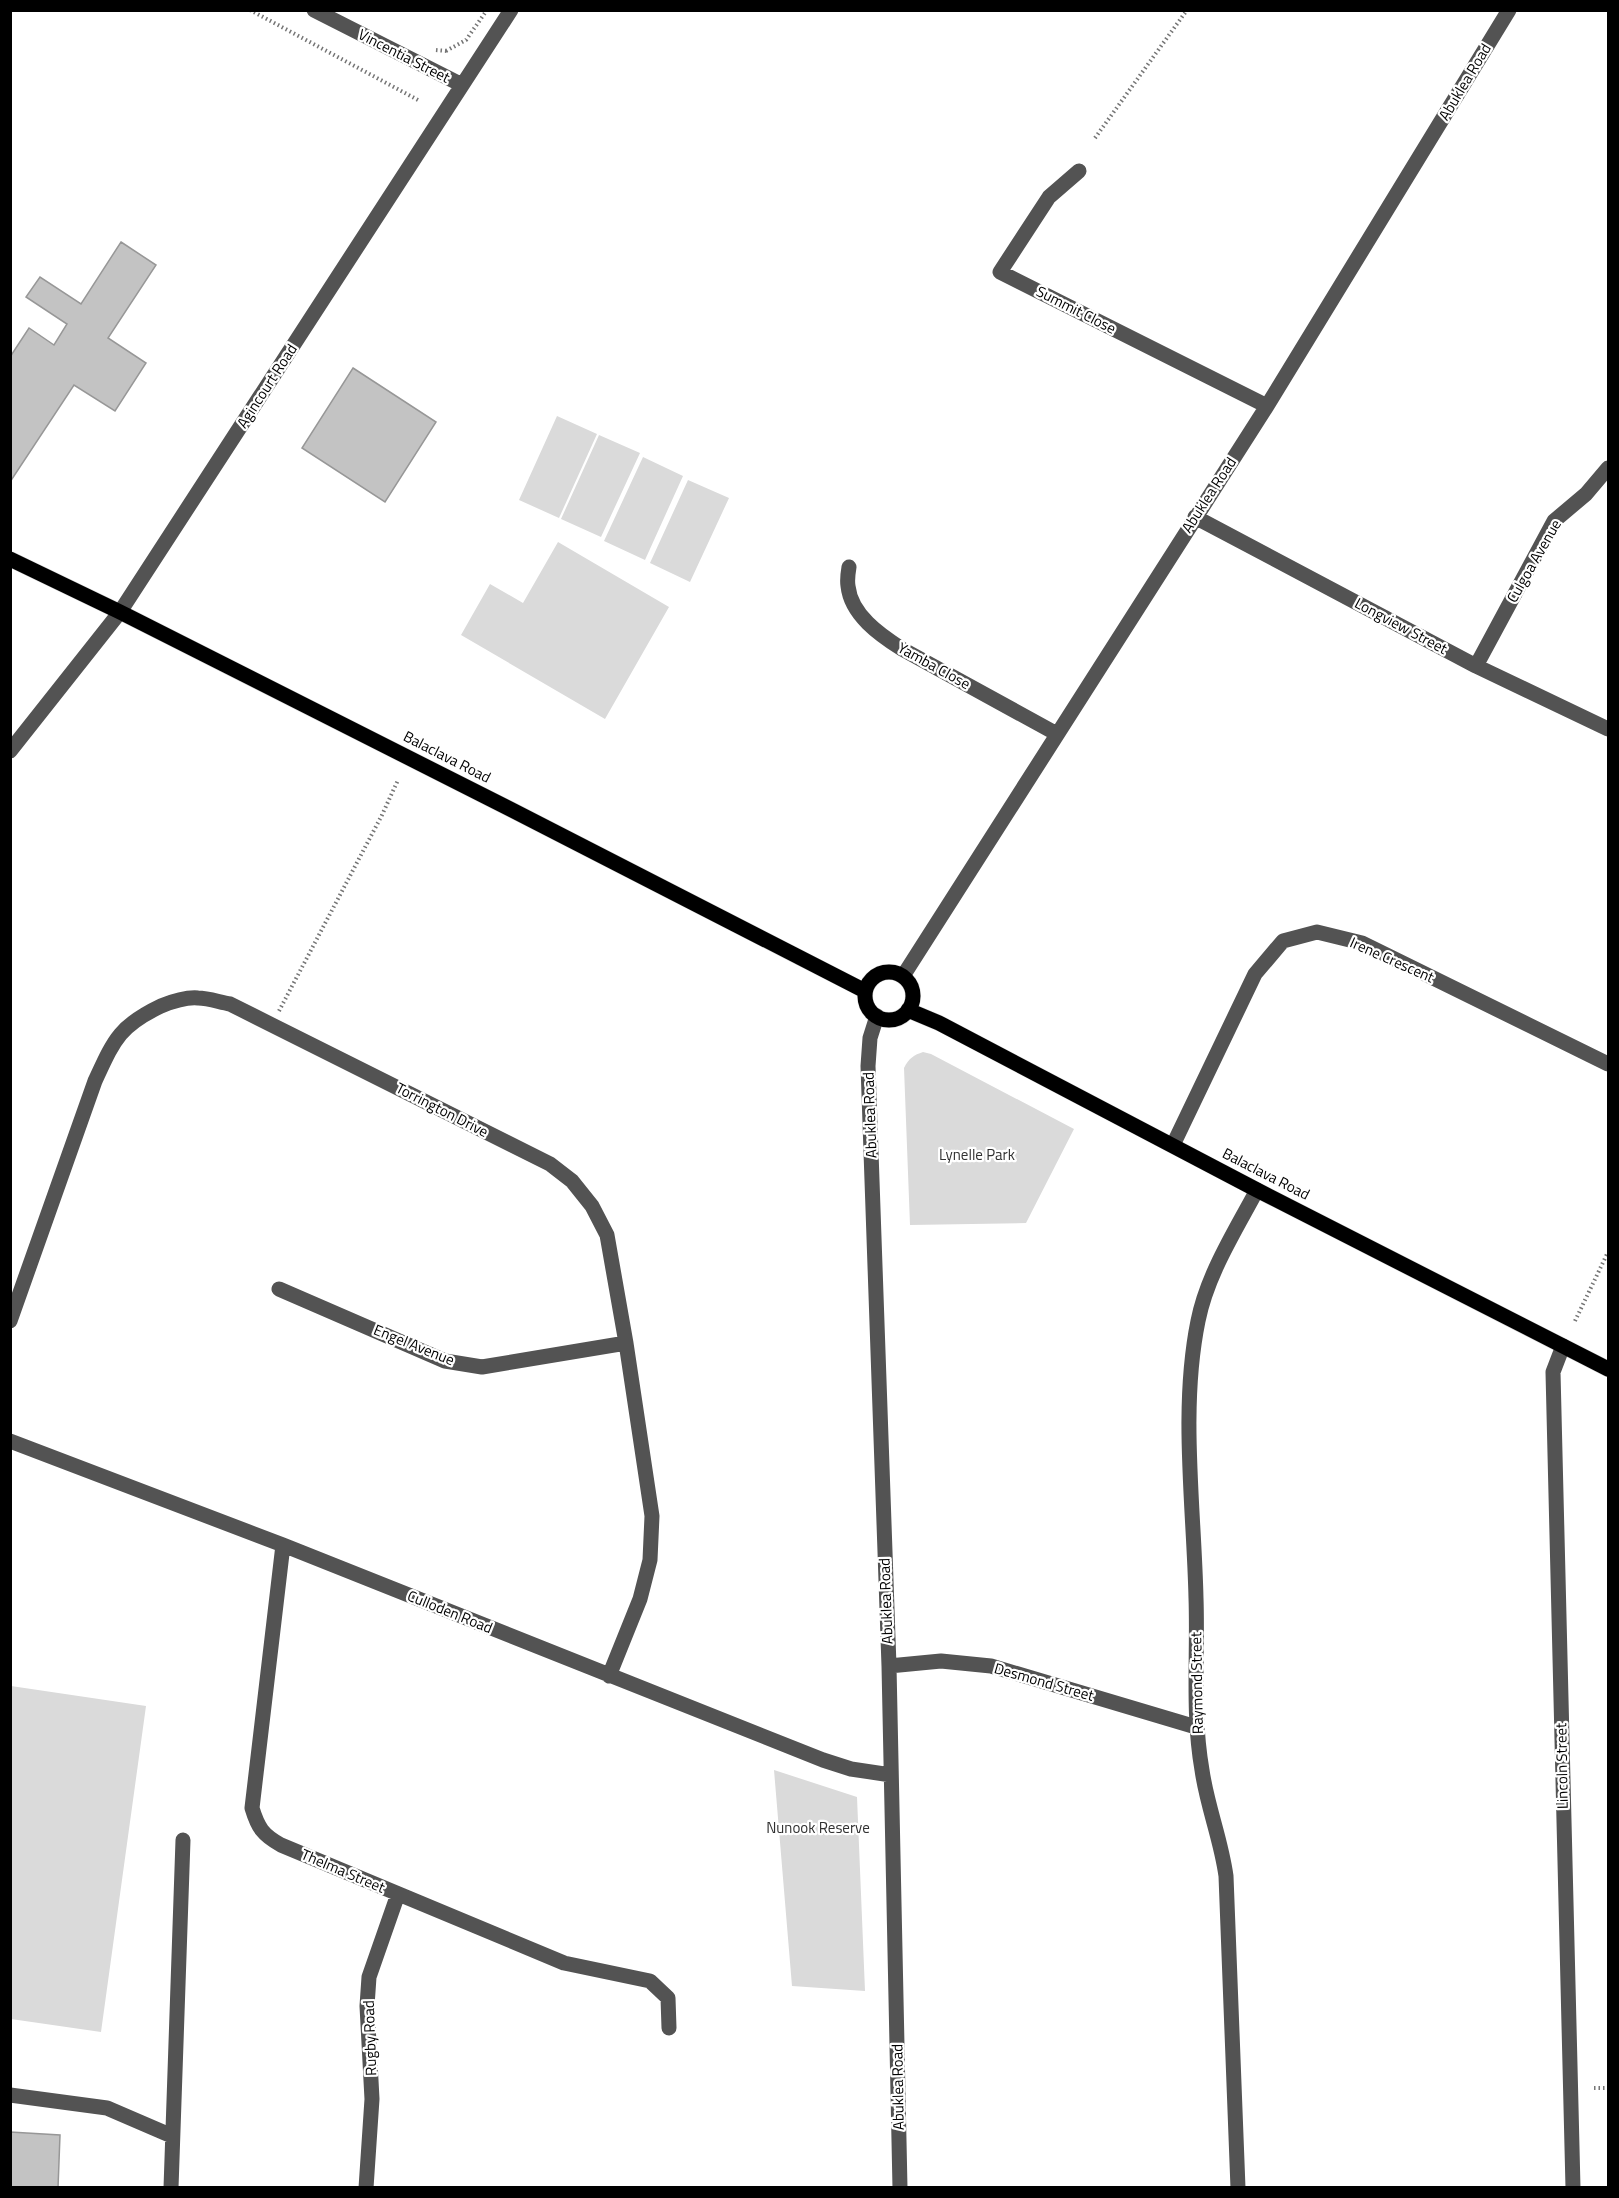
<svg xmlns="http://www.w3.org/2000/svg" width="1619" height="2198" font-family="'Titillium Web',sans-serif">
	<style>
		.green { fill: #dadada }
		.building { fill: #c3c3c3; stroke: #979797; stroke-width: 1.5 }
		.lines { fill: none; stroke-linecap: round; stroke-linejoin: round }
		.major-casing { stroke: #dbdbdb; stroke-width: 16 }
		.path { stroke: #757575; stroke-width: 4; stroke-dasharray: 1.5 3; stroke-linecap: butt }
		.minor { stroke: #535353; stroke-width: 15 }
		.major { stroke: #000; stroke-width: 15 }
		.labels { text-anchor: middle; stroke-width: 4.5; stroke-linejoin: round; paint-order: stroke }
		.street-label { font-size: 15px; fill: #000; stroke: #fff }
		.park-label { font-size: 15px; fill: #313131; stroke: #fff }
	</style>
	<rect width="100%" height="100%" fill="#fff"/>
	<path class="green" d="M557,416L597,434L559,518L519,500Z
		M599,435L640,453L601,537L561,519Z
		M643,457L683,476L645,560L604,541Z
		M688,480L729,498L690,582L650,563Z
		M558,542L669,607L605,719L461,635L490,584L523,603Z
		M923,1052L931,1054L1074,1129L1026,1223L910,1225L904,1068C909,1058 914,1055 923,1052Z
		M11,1686L146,1706L101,2032L11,2019Z
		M774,1770L857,1797L865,1991L792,1986Z"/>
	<path class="building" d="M121,242L156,265L108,338L146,363L115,411L74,385L10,482V357L29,328L54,345L67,324L26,297L40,277L81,304Z
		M353,368L436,422L385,502L302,448Z
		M10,2132L60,2135L58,2188H10Z"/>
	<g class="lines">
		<g class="major-casing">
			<path id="major" d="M10,559L120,612L512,810L865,991
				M865 996a24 24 0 1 1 48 0a24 24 0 1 1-48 0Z
				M908,1010L939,1023L1257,1190L1608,1369"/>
		</g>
		<path class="path" d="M250,10L418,100
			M436,50L447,51
			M446,51L466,40L487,10
			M1095,138L1187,10
			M279,1011L382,815L398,780
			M1575,1321L1608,1252
			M1594,2088H1608"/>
		<path class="minor" d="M314,10L462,85
			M1079,171L1049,197L1000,272L1267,406
			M1195,517L1476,666L1608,729
			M849,567C848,573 847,580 848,586C851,615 880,635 902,649L1057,734
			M1476,666L1554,521L1586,494L1608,468
			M10,751L120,612L511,10
			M903,976L1267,406L1509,10
			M877,1016L870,1038L868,1066L889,1666L900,2188
			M1173,1145L1255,974L1283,941L1317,932L1362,943L1608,1064
			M279,1289L445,1361L482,1367L626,1343
			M10,1321L95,1081C114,1040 119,1026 161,1006C171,1002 187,997 198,998C208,998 219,1002 230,1004L550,1164L572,1181L592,1206L607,1235L626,1343L652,1516L650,1560L640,1599L609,1676
			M1563,1346L1553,1372L1573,2188
			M10,1441L283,1545L823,1760L851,1769L891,1775
			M283,1545L252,1808C258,1828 263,1835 281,1845L564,1963L650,1981L668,1998L669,2028
			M889,1666L941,1661L991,1666L1196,1727
			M10,2095L107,2108L172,2136
			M171,2188L183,1840
			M366,2188L372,2099L367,2006L369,1977L398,1894
			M1238,2188L1226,1876C1221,1839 1207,1806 1202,1770C1192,1713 1198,1655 1196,1598C1194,1508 1180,1409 1198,1321C1207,1275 1235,1231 1257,1190"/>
		<use href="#major" class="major"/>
	</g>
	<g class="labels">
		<g class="street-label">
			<text transform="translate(404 56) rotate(27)" y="5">Vincentia Street</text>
			<text transform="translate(1465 82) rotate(-59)" y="5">Abuklea Road</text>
			<text transform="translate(1076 310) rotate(27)" y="5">Summit Close</text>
			<text transform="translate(267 386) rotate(-57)" y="5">Agincourt Road</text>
			<text transform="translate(1209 495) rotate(-57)" y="5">Abuklea Road</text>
			<text transform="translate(1534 561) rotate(-60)" y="5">Culgoa Avenue</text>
			<text transform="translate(1401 626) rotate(28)" y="5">Longview Street</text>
			<text transform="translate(934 666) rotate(29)" y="5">Yamba Close</text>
			<text transform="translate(447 757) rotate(27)" y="5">Balaclava Road</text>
			<text transform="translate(1392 960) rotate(24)" y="5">Irene Crescent</text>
			<text transform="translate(442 1110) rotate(27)" y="5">Torrington Drive</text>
			<text transform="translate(870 1115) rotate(-92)" y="5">Abuklea Road</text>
			<text transform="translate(1266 1174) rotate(27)" y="5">Balaclava Road</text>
			<text transform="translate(414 1345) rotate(22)" y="5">Engel Avenue</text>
			<text transform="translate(886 1601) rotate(-92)" y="5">Abuklea Road</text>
			<text transform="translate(450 1612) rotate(22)" y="5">Culloden Road</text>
			<text transform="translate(1044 1682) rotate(16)" y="5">Desmond Street</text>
			<text transform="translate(1197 1683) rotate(-91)" y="5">Raymond Street</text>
			<text transform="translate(1562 1766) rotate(-91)" y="5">Lincoln Street</text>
			<text transform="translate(343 1871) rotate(23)" y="5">Thelma Street</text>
			<text transform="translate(370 2038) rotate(-92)" y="5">Rugby Road</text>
			<text transform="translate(898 2087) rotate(-91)" y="5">Abuklea Road</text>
		</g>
		<g class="park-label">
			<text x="977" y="1160">Lynelle Park</text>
			<text x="818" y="1833">Nunook Reserve</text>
		</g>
	</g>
	<rect width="1619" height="2198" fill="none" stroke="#000000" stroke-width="24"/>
</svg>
